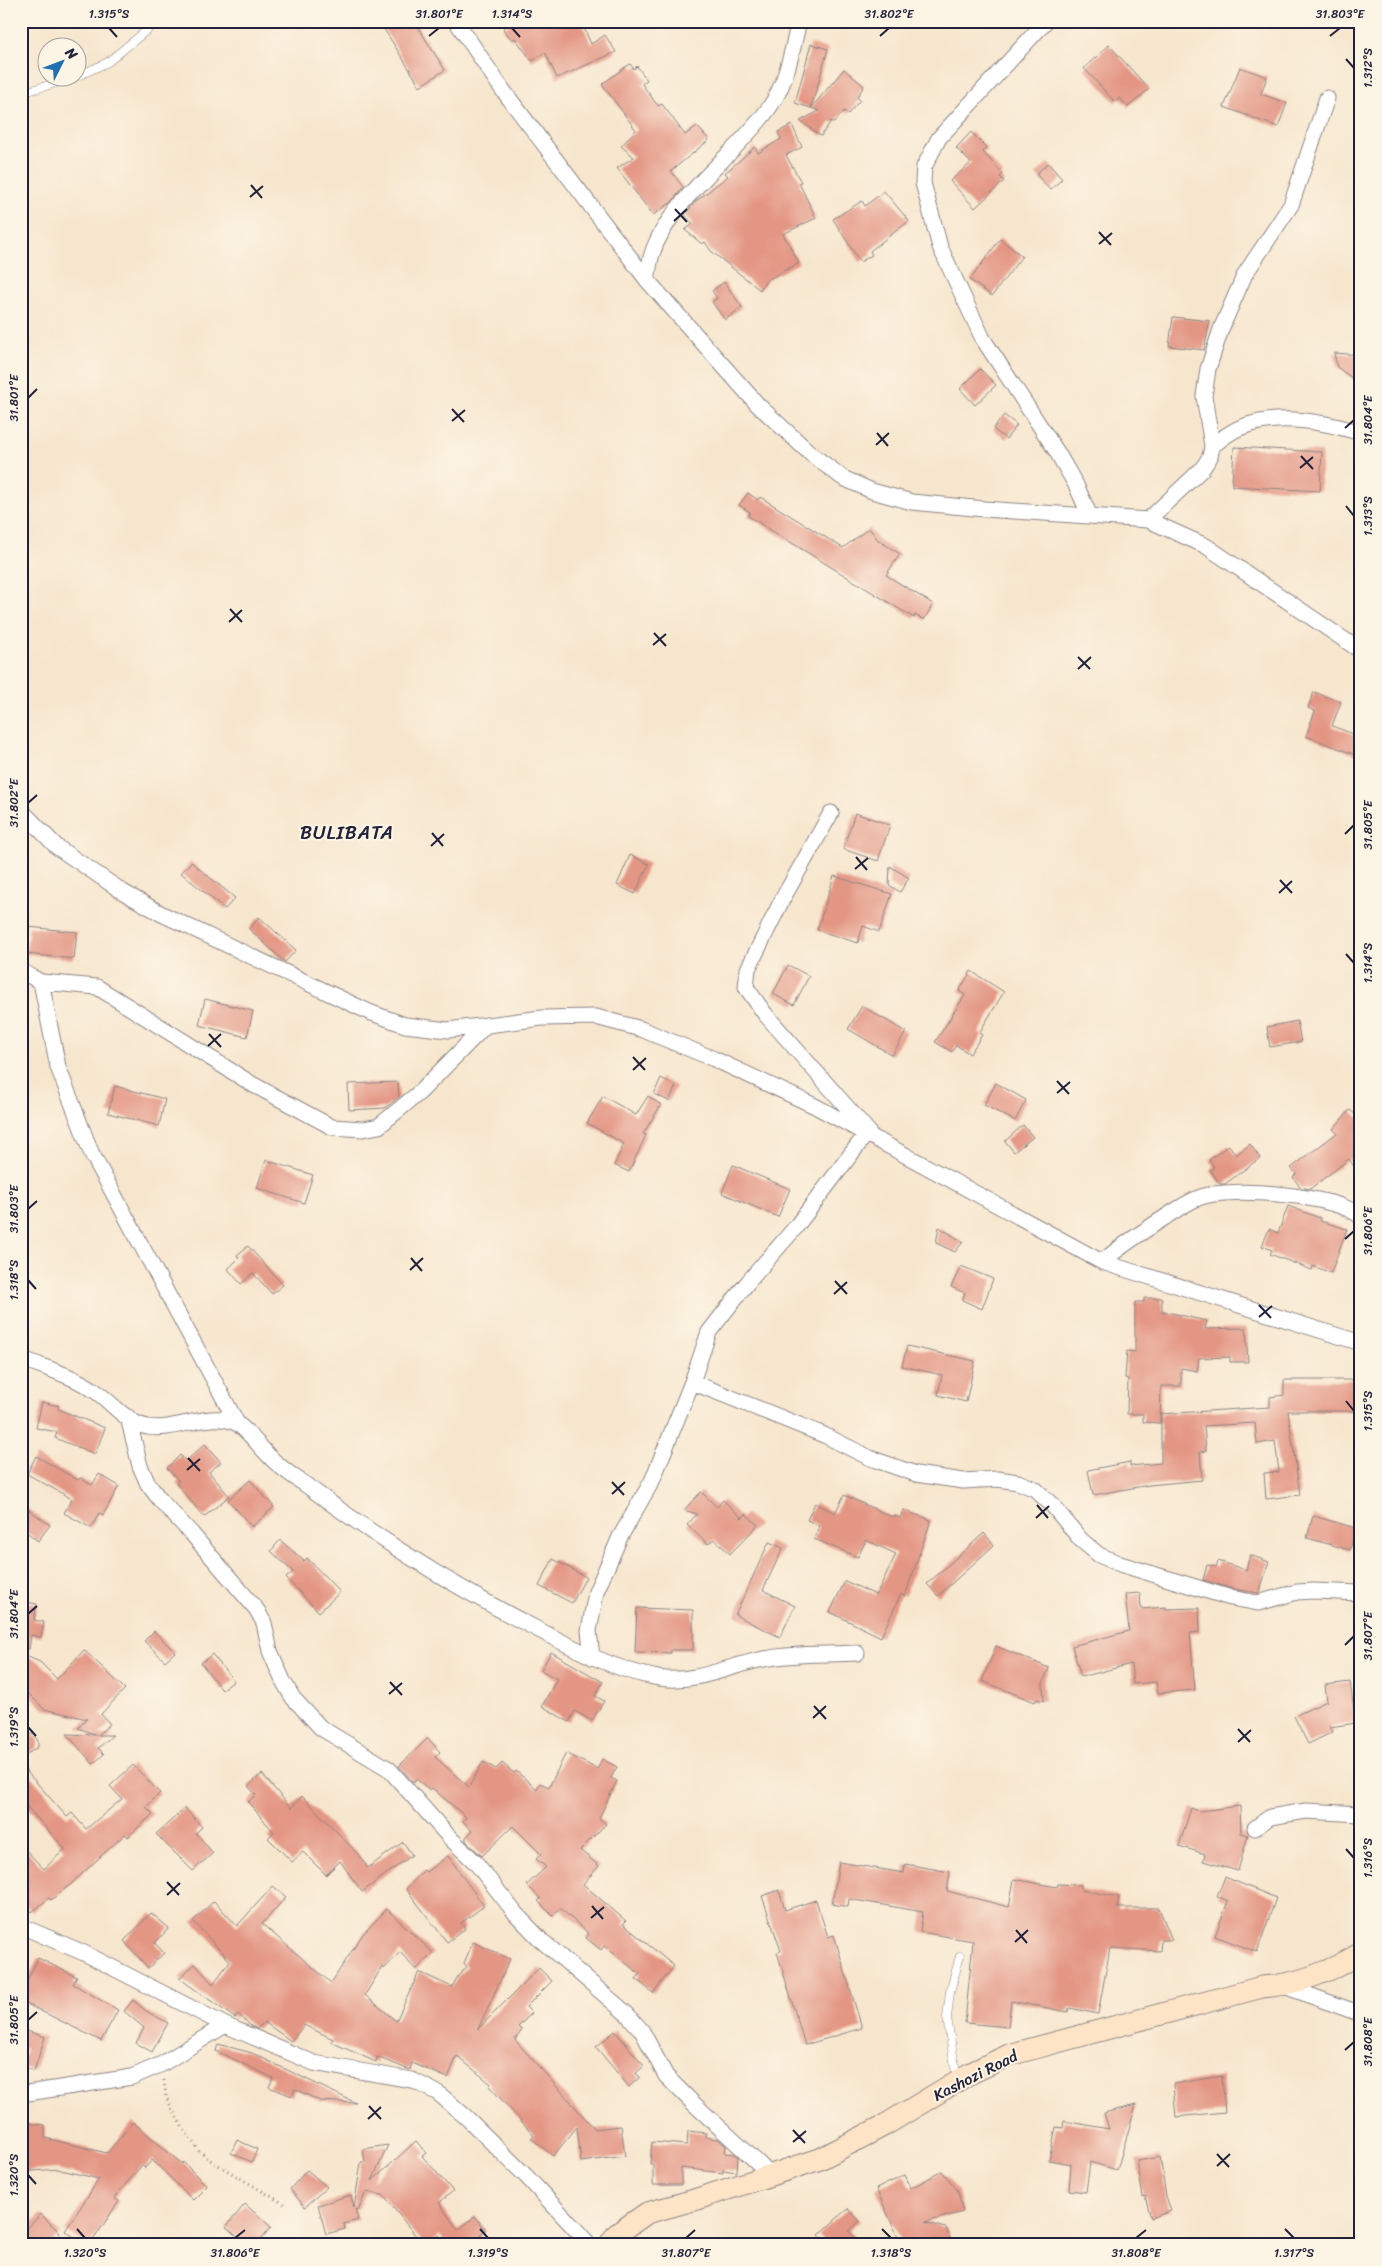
<svg xmlns="http://www.w3.org/2000/svg" width="1382" height="2266" font-family="Sriracha,sans-serif">
	<style>
		.building { fill: #e49684 }
		.lines { fill: none; stroke-linecap: round; stroke-linejoin: round }
		.lane-casing { stroke: #8c8484; stroke-width: 9 }
		.street-casing { stroke: #8c8484; stroke-width: 17 }
		.secondary-casing { stroke: #8c8484; stroke-width: 23 }
		.path { stroke: #8c8484; stroke-width: 3; stroke-dasharray: 1 4; stroke-linecap: butt }
		.lane { stroke: #fff; stroke-width: 8 }
		.street { stroke: #fff; stroke-width: 15 }
		.secondary { stroke: #fee4c6; stroke-width: 21 }
		.ticks { fill: none; stroke: #22223b; stroke-width: 2 }
		.labels { text-anchor: middle; stroke-width: 4; stroke-linejoin: round; paint-order: stroke }
		.street-label { font-size: 16px; fill: #22223b; stroke: #fcf5e5 }
		.quarter-label { font-size: 19px; letter-spacing: 1px; fill: #22223b; stroke: #fcf5e5 }
		.neatline { fill: none; stroke: #22223b; stroke-width: 2 }
		.ticks-label { font-size: 12px; text-anchor: middle; fill: #22223b }
	</style>
	<rect width="100%" height="100%" fill="#fcf5e5"/>
	<filter id="ink" filterUnits="userSpaceOnUse"><feTurbulence type="fractalNoise" baseFrequency=".02" numOctaves="2"/><feDisplacementMap in="SourceGraphic" scale="10" xChannelSelector="R" yChannelSelector="G"/><feConvolveMatrix kernelMatrix="1 2 1 2 8 2 1 2 1" color-interpolation-filters="sRGB"/></filter>
	<filter id="wash" filterUnits="userSpaceOnUse"><feTurbulence type="fractalNoise" baseFrequency=".0096" numOctaves="4" result="noise"/><feDisplacementMap in="SourceGraphic" scale="20" xChannelSelector="R" yChannelSelector="G"/><feGaussianBlur stdDeviation="1.12" result="paint"/><feColorMatrix in="noise" values="0 0 0 0 0 0 0 0 0 0 0 0 0 0 0 0 0 1.4 0 .05"/><feComposite in="paint" operator="in"/></filter>
	<g filter="url(#wash)">
		<rect width="100%" height="100%" fill="#f7e6ce"/>
		<g id="blocks">
			<path class="building" d="M379,21H414L445,70L420,86Z
				M513,21H581L591,44L605,35L616,52L557,78L545,52L532,61L515,38L512,40L503,29Z
				M811,44L828,49L811,108L795,103Z
				M1109,45L1149,89L1128,107L1120,98L1115,102L1084,68Z
				M630,64L634,69L637,66L647,80L642,84L658,106L662,104L685,135L697,126L709,140L671,171L683,187L672,202L653,215L617,168L634,157L621,146L636,130L602,84Z
				M1240,67L1267,77L1261,94L1287,103L1278,127L1224,107Z
				M844,69L864,86L857,97L860,100L848,114L844,111L834,123L831,121L821,136L800,121L819,111L811,108Z
				M792,125L802,147L786,155L801,182L799,183L816,218L783,234L799,263L767,280L760,290L711,251L705,242L702,244L685,230L693,224L685,215L695,202L728,176L725,173L755,147L758,153L781,139L778,132Z
				M971,132L987,148L983,152L1003,174L1000,177L1004,181L975,208L950,181L971,163L956,148Z
				M1048,163L1062,179L1050,190L1036,174Z
				M884,191L909,221L870,251L872,255L860,262L833,219L862,201L865,206Z
				M1000,239L1022,256L992,296L970,280Z
				M724,282L742,307L725,320L712,302L717,298L712,291Z
				M1173,317L1210,321L1204,350L1169,346Z
				M1334,353L1361,355V385L1337,367Z
				M980,369L996,385L975,405L960,389Z
				M1004,415L1017,425L1006,439L993,429Z
				M1234,447L1322,452L1320,491L1232,486Z
				M748,493L758,500L760,497L843,548L869,528L878,540L900,554L886,575L933,604L924,620L915,615L914,618L748,516L750,512L739,505Z
				M1314,692L1341,702L1332,726L1361,737V757L1306,736L1315,711L1308,708Z
				M855,813L890,825L878,861L843,849Z
				M630,855L649,864L635,894L617,885Z
				M191,862L235,898L225,909L181,873Z
				M890,866L909,878L900,892L889,885Z
				M834,876L892,894L879,932L863,926L858,943L817,930Z
				M259,917L296,950L285,962L249,929Z
				M29,927L77,932L74,959L26,954Z
				M788,965L809,976L794,1005L773,994Z
				M971,971L1004,992L979,1033L982,1035L970,1054L956,1045L952,1052L935,1042L965,995L959,991Z
				M205,999L253,1011L247,1037L199,1025Z
				M862,1006L906,1032L892,1055L848,1029Z
				M1297,1021L1301,1042L1270,1047L1267,1027Z
				M661,1078L676,1086L669,1101L654,1094Z
				M398,1082L399,1097L385,1108L349,1110L348,1084Z
				M996,1083L1026,1100L1015,1121L984,1105Z
				M115,1086L165,1099L159,1126L108,1113Z
				M603,1096L636,1115L648,1096L661,1105L643,1134L646,1135L629,1172L614,1165L624,1144L587,1123Z
				M1350,1110L1361,1119V1177L1349,1159L1310,1189L1300,1187L1293,1177L1296,1174L1291,1168L1337,1133L1333,1129Z
				M1023,1125L1033,1137L1014,1152L1005,1141Z
				M1250,1144L1260,1158L1225,1184H1220L1210,1170L1214,1167L1209,1160L1229,1145L1236,1155Z
				M266,1160L313,1175L304,1203L257,1188Z
				M733,1165L790,1189L778,1217L722,1193Z
				M1288,1206L1320,1218V1221L1347,1229L1331,1273L1313,1266L1312,1270L1270,1254L1272,1250L1262,1246L1269,1229L1278,1233Z
				M939,1227L963,1242L955,1252L936,1243Z
				M248,1246L283,1285L272,1294L253,1273L241,1284L228,1269L239,1258L237,1255Z
				M961,1266L993,1279L982,1309L962,1300L965,1293L951,1287Z
				M1144,1298H1162V1311L1207,1321L1205,1329L1246,1328L1248,1362H1230V1357L1199,1358L1197,1371L1181,1368V1386H1161L1160,1423L1143,1422V1414H1127L1128,1379L1125,1378L1127,1351L1135,1352V1302H1144Z
				M907,1346L975,1361L966,1402L938,1395L942,1375L902,1366Z
				M1284,1380H1358L1359,1411H1288L1300,1495L1266,1499L1264,1473L1279,1472L1275,1441L1257,1444L1255,1423L1204,1426L1206,1451L1200,1452L1202,1480L1149,1485L1093,1495L1088,1470L1130,1462V1466L1161,1463V1414L1270,1407V1397L1284,1395Z
				M42,1402L59,1406L58,1409L105,1428L95,1454L55,1438L57,1432L36,1428Z
				M205,1444L221,1462L209,1472L229,1496L204,1517L176,1483L179,1481L167,1468L180,1455L186,1461Z
				M36,1456L78,1480L80,1478L92,1485L99,1474L119,1486L103,1515L99,1513L91,1528L64,1513L72,1499L27,1474Z
				M250,1480L274,1507L252,1527L228,1500Z
				M701,1492L717,1507L723,1500L742,1518L746,1514L758,1525L730,1554L714,1539L708,1544L687,1525L697,1514L684,1510Z
				M844,1495L892,1517L893,1515L900,1518L903,1510L931,1520L905,1596L901,1594L881,1637L830,1612L845,1581L876,1595L896,1554L866,1540L858,1557L814,1539L819,1526L807,1520L815,1503L835,1513Z
				M21,1504L50,1525L38,1541L21,1528Z
				M1313,1516L1356,1528L1350,1550L1307,1538Z
				M984,1533L994,1545L938,1596L927,1584Z
				M280,1540L304,1561L307,1558L340,1592L319,1612L286,1578L293,1572L271,1551Z
				M769,1542L783,1548L763,1590L795,1606L780,1637L735,1615Z
				M1250,1555L1269,1562L1259,1593L1233,1589L1203,1580L1207,1565L1216,1567L1218,1561L1246,1570Z
				M553,1559L586,1577L572,1603L539,1586Z
				M1140,1593L1141,1609L1166,1607V1609L1199,1608L1200,1632L1190,1633L1195,1690L1158,1693L1156,1682L1133,1684L1131,1664L1081,1677L1072,1646L1129,1631L1125,1594Z
				M21,1601L37,1604L34,1620L44,1622L41,1637L31,1635L29,1649L21,1648Z
				M637,1608L693,1610V1650H671V1653L635,1652Z
				M154,1631L175,1652L165,1661L144,1641Z
				M996,1646L1049,1668L1043,1683L1044,1701L1037,1699L1035,1702L982,1681Z
				M84,1650L125,1689L101,1714L110,1724L98,1735H113L98,1748L104,1754L93,1764L67,1734L97,1735L78,1728L87,1719L44,1709L21,1686V1654L40,1662L57,1679Z
				M551,1652L603,1682L595,1696L604,1701L592,1721L575,1711L569,1722L542,1706L557,1679L541,1670Z
				M212,1654L234,1681L222,1690L201,1663Z
				M1350,1682L1356,1723L1330,1727L1333,1732L1308,1744L1294,1716L1327,1701L1325,1685Z
				M21,1734H33L38,1741V1747L21,1758Z
				M428,1738L440,1752L435,1757L469,1787L483,1762L496,1769L502,1763L514,1773L516,1771L537,1789L540,1783L549,1787L566,1753L597,1769L602,1759L617,1767L611,1778L617,1781L599,1818L606,1824L580,1850L599,1866L583,1884L626,1921L623,1924L674,1966L653,1993L636,1979L640,1974L604,1946L601,1950L586,1938L589,1934L560,1908L553,1916L538,1901L541,1899L527,1885L546,1867L536,1859L541,1854L513,1826L482,1856L466,1841V1837L472,1831L463,1821L466,1817L432,1788L430,1790L416,1779L413,1782L399,1766Z
				M21,1765L67,1817L72,1813L86,1829L122,1799L110,1786L133,1765L160,1793L146,1807L153,1814L128,1837L125,1834L71,1884L51,1900L49,1898L32,1912L21,1900V1889L28,1883L21,1875V1845L44,1869L65,1849L21,1800Z
				M262,1774L291,1808L302,1796L358,1854L368,1868L403,1842L412,1855L362,1892L340,1861L326,1875L303,1852L292,1862L268,1838L274,1832L248,1802L256,1795L248,1786Z
				M1240,1806L1241,1833L1248,1835L1238,1871L1203,1861L1205,1854L1179,1846L1191,1808L1199,1811Z
				M185,1808L202,1827L196,1833L213,1853L193,1871L156,1834Z
				M448,1856L484,1906L461,1923L465,1929L447,1942L406,1889L424,1870L426,1872Z
				M839,1862L904,1873L905,1864L950,1872L947,1891L1009,1907L1014,1879L1057,1887L1058,1884L1081,1885V1890L1119,1897L1117,1908H1159L1172,1940H1161L1160,1951L1110,1948L1098,2014L1069,2008L1068,2012L1011,2001L1008,2027L965,2023L973,1941L920,1932L923,1912L849,1899L848,1907L832,1904Z
				M1225,1877L1276,1898L1257,1952L1215,1936L1228,1901L1217,1896Z
				M273,1886L286,1897L262,1924L331,1983L363,1934L387,1909L433,1953L416,1970L400,1952L384,1969L382,1967L365,1995L396,2021L419,1972L452,1987L458,1976L467,1967L464,1963L473,1942L510,1959L478,2029L539,1968L552,1981L526,2007L532,2013L518,2027L522,2030L515,2040L595,2129L621,2126L625,2156L581,2162L577,2127L553,2156L531,2138L534,2135L489,2086L491,2084L457,2056L448,2078L412,2063L410,2070L377,2057L376,2062L331,2042L333,2039L304,2025L291,2041L264,2022L257,2029L251,2026L238,2014L235,2018L179,1978L195,1964L213,1984L230,1961L193,1921L214,1901L237,1926Z
				M779,1890L785,1910L816,1900L828,1937L834,1935L862,2028L805,2045L777,1952L781,1951L762,1896Z
				M151,1913L169,1928L155,1943L164,1953L148,1968L124,1941Z
				M38,1958L77,1977L73,1984L118,2010L101,2041L21,2001V1993Z
				M133,2000L146,2011L168,2023L152,2052L136,2043L144,2028L124,2011Z
				M21,2029L45,2037L34,2071L21,2066L26,2049L21,2047Z
				M615,2031L644,2066L636,2073L640,2077L629,2087L596,2047Z
				M218,2044L252,2053L356,2103L320,2101L295,2089L292,2096L269,2087L273,2078L216,2051Z
				M1222,2076L1225,2112L1176,2117L1173,2084Z
				M1136,2105L1117,2170L1090,2162L1086,2192L1069,2190L1071,2164L1049,2160L1056,2127L1063,2128L1064,2121L1109,2129L1104,2113Z
				M133,2122L182,2164L183,2162L207,2186L193,2200L152,2160L145,2168L142,2165L114,2198L119,2201L90,2245H87L65,2231L99,2179L57,2169L21,2172V2123L45,2125V2138L107,2153Z
				M688,2131L706,2133L705,2137L718,2139L726,2146L725,2153L734,2154L738,2157L737,2172L723,2170V2173L681,2168V2185H653V2164H650L652,2142L687,2145Z
				M237,2140L257,2149L252,2162L231,2153Z
				M416,2141L426,2153L422,2156L453,2191L439,2203L458,2230L475,2216L486,2230L480,2235L484,2238L476,2245H440L444,2241L439,2235L430,2245H426L416,2236L383,2195L366,2192L358,2210L355,2209L358,2220L344,2224L345,2229L326,2234L318,2205L351,2195L354,2208L361,2162H365L363,2149L388,2145L372,2181Z
				M1160,2157L1166,2196L1171,2211L1151,2218L1145,2196L1143,2197L1137,2161Z
				M307,2170L327,2187L305,2207L290,2189Z
				M942,2171L958,2191L963,2212L925,2222L946,2228L953,2245H902L876,2189L905,2175L911,2188Z
				M245,2204L271,2227L256,2245H247L226,2227Z
				M848,2208L860,2221L849,2231L862,2245H827L819,2235Z
				M41,2214L60,2233L49,2245H28L21,2238V2235Z"/>
		</g>
	</g>
	<g filter="url(#ink)">
		<use href="#blocks" fill-opacity="0" stroke="#8c8484" stroke-width="1"/>
		<g class="lines">
			<g class="lane-casing">
				<path id="lane" d="M78,76L108,62L158,21
					M21,93L74,78
					M957,2079L947,2018L950,1992L960,1956"/>
			</g>
			<g class="street-casing">
				<path id="street" d="M456,21L502,89L647,280L758,405L811,454L843,478L872,491L912,502L984,509L1148,520L1206,546L1361,651
					M1046,21L939,138L924,167L923,183L940,247L983,339L1057,452L1076,485L1090,516
					M647,280C649,272 649,262 652,254C669,200 737,154 769,108C787,83 792,50 799,21
					M1212,446C1222,439 1230,431 1242,427C1278,413 1325,422 1361,433
					M1148,520L1202,469L1210,457L1212,446L1204,396L1208,369L1221,329L1245,274L1291,205L1327,98
					M21,810L57,847L123,892L162,914L369,1012L405,1025L448,1030L542,1018L596,1017L641,1029L714,1059L815,1106L1102,1262L1361,1343
					M831,813L783,898L748,969L746,987L765,1014L868,1131
					M21,971L41,982L97,987L252,1084L332,1127L363,1129L379,1126L420,1092L486,1025
					M41,982L58,1067L91,1152L237,1423
					M1102,1262C1122,1245 1142,1232 1164,1218C1176,1210 1187,1202 1201,1197C1230,1186 1339,1195 1361,1217
					M21,1358C47,1369 75,1376 98,1393C113,1404 128,1424 148,1427C176,1432 208,1410 236,1423C247,1429 262,1450 272,1459C282,1469 294,1477 306,1485C378,1539 456,1588 537,1629C575,1649 615,1670 658,1678C693,1684 726,1667 759,1660C791,1653 825,1655 857,1653
					M692,1382L824,1435L870,1458L916,1474L963,1481L998,1479L1018,1482L1035,1489L1053,1506L1081,1540L1099,1555L1120,1564L1231,1598L1258,1603L1297,1592L1314,1591L1361,1593
					M128,1417L140,1466L148,1484L161,1501L192,1534L257,1610L264,1623L270,1651L283,1681L293,1698L321,1728L389,1769L450,1838L476,1863L516,1914L541,1940L627,2014L642,2031L666,2076L693,2103L771,2175
					M592,1657L589,1631L596,1592L620,1537L652,1481L692,1382L709,1332L748,1282L795,1228L867,1133
					M1255,1828L1270,1817L1306,1811L1361,1814
					M21,1926L84,1953L225,2025L314,2063L412,2080L438,2093L467,2118L527,2177L590,2245
					M1284,1986L1361,2014
					M21,2094L132,2077L162,2064L225,2025"/>
			</g>
			<g class="secondary-casing">
				<path id="secondary" d="M609,2245L617,2234L647,2213L694,2200L820,2159L885,2125L969,2074L1009,2055L1262,1987C1296,1985 1332,1971 1361,1953"/>
			</g>
			<path class="path" d="M164,2080L166,2097L181,2125L199,2151L213,2162L284,2204"/>
			<use href="#lane" class="lane"/>
			<use href="#street" class="street"/>
			<use href="#secondary" class="secondary"/>
		</g>
	</g>
	<path class="ticks" d="M109,28L117,37M512,28L520,37M429,36L439,28M880,36L889,28M1330,36L1340,28M1346,59L1354,68M251,185L262,198M250,197L263,186M675,209L687,222M674,221L687,209M1099,232L1111,245M1099,244L1112,233M28,398L37,389M452,409L464,422M452,421L465,410M1345,428L1354,420M877,433L888,446M876,445L889,433M1301,456L1313,469M1300,468L1313,457M1346,506L1354,516M230,609L242,622M229,622L242,610M654,633L666,646M653,645L666,634M1078,657L1090,669M1078,669L1091,657M28,803L37,795M432,833L443,846M1345,834L1354,825M431,846L444,834M856,857L867,870M855,869L868,858M1280,880L1292,893M1279,893L1292,881M1346,954L1354,963M209,1034L221,1047M208,1046L221,1034M633,1057L645,1070M633,1070L646,1058M1057,1081L1069,1094M1057,1093L1070,1082M28,1209L37,1201M1345,1239L1354,1231M411,1258L422,1271M410,1270L423,1258M28,1280L36,1289M835,1281L847,1294M834,1294L847,1282M1259,1305L1271,1318M1259,1317L1272,1306M1346,1401L1354,1411M188,1458L200,1471M187,1470L200,1459M612,1482L624,1495M612,1494L625,1482M1037,1505L1048,1518M1036,1518L1049,1506M28,1614L37,1606M1345,1645L1354,1636M390,1682L402,1695M389,1694L402,1683M814,1706L826,1719M813,1718L826,1706M28,1727L36,1736M1238,1729L1250,1742M1238,1742L1251,1730M1346,1849L1354,1858M167,1882L179,1895M167,1895L180,1883M592,1906L603,1919M591,1918L604,1907M1016,1930L1027,1943M1015,1942L1028,1930M28,2020L37,2012M1345,2050L1354,2042M369,2106L381,2119M368,2119L381,2107M793,2130L805,2143M793,2142L806,2131M1217,2154L1229,2167M1217,2166L1230,2154M28,2175L36,2184M77,2229L85,2238M480,2229L488,2238M882,2229L891,2238M1285,2229L1294,2238M235,2238L245,2230M686,2238L695,2230M1136,2238L1146,2230"/>
	<g class="labels">
		<g class="street-label">
			<text transform="translate(975 2075) rotate(-27)" y="6">Kashozi Road</text>
		</g>
		<g class="quarter-label">
			<text x="347" y="839">BULIBATA</text>
		</g>
	</g>
	<rect width="1382" height="2266" fill="none" stroke="#fcf5e5" stroke-width="55"/>
	<g transform="translate(62 62) rotate(48)"><circle r="24" fill="#fcf5e5" stroke="#a5a1a1"/>
	<path d="M0-4L9 19L0 12L-9 19Z" fill="#1f6fb2"/>
	<text y="-8" font-size="14" font-weight="bold" text-anchor="middle" fill="#22223b">N</text>
	</g>
	<rect x="28" y="28" width="1326" height="2210" class="neatline"/>
	<g class="ticks-label">
		<text x="109" y="18">1.315°S</text>
		<text x="439" y="18">31.801°E</text>
		<text x="512" y="18">1.314°S</text>
		<text x="889" y="18">31.802°E</text>
		<text x="1340" y="18">31.803°E</text>
		<text transform="translate(1368 68) rotate(-90)" y="4">1.312°S</text>
		<text transform="translate(14 398) rotate(-90)" y="4">31.801°E</text>
		<text transform="translate(1368 420) rotate(-90)" y="4">31.804°E</text>
		<text transform="translate(1368 516) rotate(-90)" y="4">1.313°S</text>
		<text transform="translate(14 803) rotate(-90)" y="4">31.802°E</text>
		<text transform="translate(1368 825) rotate(-90)" y="4">31.805°E</text>
		<text transform="translate(1368 963) rotate(-90)" y="4">1.314°S</text>
		<text transform="translate(14 1209) rotate(-90)" y="4">31.803°E</text>
		<text transform="translate(1368 1231) rotate(-90)" y="4">31.806°E</text>
		<text transform="translate(14 1280) rotate(-90)" y="4">1.318°S</text>
		<text transform="translate(1368 1411) rotate(-90)" y="4">1.315°S</text>
		<text transform="translate(14 1614) rotate(-90)" y="4">31.804°E</text>
		<text transform="translate(1368 1636) rotate(-90)" y="4">31.807°E</text>
		<text transform="translate(14 1727) rotate(-90)" y="4">1.319°S</text>
		<text transform="translate(1368 1858) rotate(-90)" y="4">1.316°S</text>
		<text transform="translate(14 2020) rotate(-90)" y="4">31.805°E</text>
		<text transform="translate(1368 2042) rotate(-90)" y="4">31.808°E</text>
		<text transform="translate(14 2175) rotate(-90)" y="4">1.320°S</text>
		<text x="85" y="2257">1.320°S</text>
		<text x="235" y="2257">31.806°E</text>
		<text x="488" y="2257">1.319°S</text>
		<text x="686" y="2257">31.807°E</text>
		<text x="891" y="2257">1.318°S</text>
		<text x="1136" y="2257">31.808°E</text>
		<text x="1294" y="2257">1.317°S</text>
	</g>
</svg>
